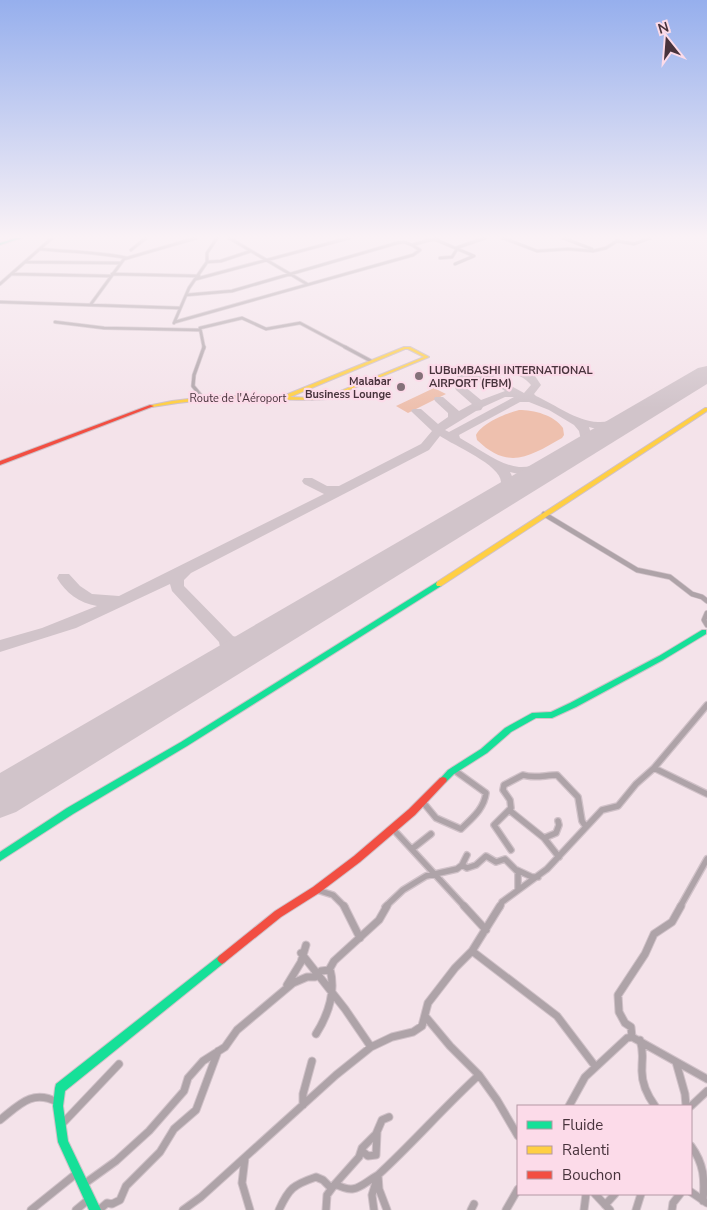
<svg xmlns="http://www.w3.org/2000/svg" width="707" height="1210" font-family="'Nunito Sans',sans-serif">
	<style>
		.green { fill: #eec0ae }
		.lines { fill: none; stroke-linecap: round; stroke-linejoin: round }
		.taxiway { fill: #d1c4ca; fill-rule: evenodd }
		.runway { fill: #d1c4ca; fill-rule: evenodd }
		.street-far4-casing { stroke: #d0c1c8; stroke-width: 4 }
		.street-far3-casing { stroke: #d0c1c8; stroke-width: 4.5 }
		.street-far2-casing { stroke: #d0c1c8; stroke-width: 6 }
		.street-far1-casing { stroke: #d0c1c8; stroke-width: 8 }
		.street-casing { stroke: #d0c1c8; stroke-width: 9 }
		.fast-casing { stroke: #d0c1c8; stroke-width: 2 }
		.slow-casing { stroke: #d0c1c8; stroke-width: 2 }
		.jam-casing { stroke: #d0c1c8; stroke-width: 2 }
		.street-far4 { stroke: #aea3a8; stroke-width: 2.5 }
		.street-far3 { stroke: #aea3a8; stroke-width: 3 }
		.street-far2 { stroke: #aea3a8; stroke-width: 4.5 }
		.street-far1 { stroke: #aea3a8; stroke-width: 5.5 }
		.street { stroke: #aea3a8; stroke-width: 7 }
		.fast { fill: #16e098; fill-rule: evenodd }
		.slow { fill: #ffcf43; fill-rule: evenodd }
		.jam { fill: #f24e42; fill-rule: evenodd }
		.poi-dot { fill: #847179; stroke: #fcdbe9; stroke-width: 2 }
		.labels { text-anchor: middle; stroke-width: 4.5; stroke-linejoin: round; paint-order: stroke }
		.far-poi-label { font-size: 11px; font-weight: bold; fill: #48333c; stroke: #fcdbe9; text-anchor: start }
		.far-street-label { font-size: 11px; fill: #48333c; stroke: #fcdbe9 }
	</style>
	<rect width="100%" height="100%" fill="#f4e3ea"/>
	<path class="green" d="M434,388L446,394L408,413L396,406Z
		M519,410C534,410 554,415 563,428L564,435L562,438C530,456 509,471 477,440L476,435C482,423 507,413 519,410Z"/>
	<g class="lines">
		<path class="taxiway" d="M510,366L535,376L541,385L534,394L536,396C556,405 576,421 598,422C608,423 621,416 629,423C620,431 600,430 589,427L593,440L582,453L578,454L572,450L581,440L579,431L574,425L549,410L529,402H520L459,435L460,438C478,448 499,465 519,467C530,468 546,461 553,469C545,477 520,475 510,472C517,484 511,492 503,501H493L492,498C495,493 501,489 501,482C501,465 453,445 440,436L429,450L191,573L184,580V586L233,636C243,640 253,635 264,638L266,642L264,646L237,650V652L227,668L221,670L215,668L213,664L221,651L219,642L172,591L170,584L76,628L0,652V640L42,628L97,606C79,603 66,593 57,578L59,574H69L80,586L92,594L119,596L324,494L304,484L302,481L304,478H312L327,486H339L421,444L432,431L413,413L411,411L413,409H421L438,424L448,417V413L435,401L434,399L435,397H443L459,411L472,404L456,390L455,388L456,386H464L481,400L505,391C500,388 493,383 487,382C475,379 469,388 457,377L458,375C468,372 474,377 483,376C488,367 501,366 510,366ZM502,372C512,372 525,377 531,385L524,393L493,376ZM505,397H514L449,432L445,430L476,411L481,410L483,407Z"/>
		<path class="runway" d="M707,366V384L16,812L0,818V773L698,368Z"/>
		<g class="street-far4-casing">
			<path id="street-far4" d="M229,238L307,284
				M503,238L537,251L568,249L593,251L606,248L617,241L634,244L650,238
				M563,238L592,249
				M434,239L474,256L455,264
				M456,248L485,238
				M40,249C69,252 99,252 127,258
				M131,250L146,238
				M440,258L452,257L457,249
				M26,262L120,263
				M207,262L221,261L251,251
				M12,274L110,276
				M112,274L199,276
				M196,279L349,238
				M0,284L52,238
				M186,295L232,291L397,243L404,242L412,245
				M0,302L180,308
				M91,304L124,259L196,238
				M55,322L104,328L200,330
				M175,322L413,255L420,250L412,245L437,238
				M174,323L189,288L207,262V253L217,238
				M204,348L200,328L242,318L266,329L300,323L347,348"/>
		</g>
		<g class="street-far3-casing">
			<path id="street-far3" d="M345,347L371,361
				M202,397L193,386L194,375L204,347"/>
		</g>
		<g class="street-far2-casing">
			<path id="street-far2" d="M544,514L637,570L670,577L692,594L702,597L707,601
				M707,613L704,620L707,625"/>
		</g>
		<g class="street-far1-casing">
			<path id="street-far1" d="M654,768L707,794
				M422,801L436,818L461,829C472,818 484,809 486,793L454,770
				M509,810L544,838L559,857
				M393,829L465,907
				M544,838L556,833L559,825L558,821
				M412,849L431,834
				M511,850L494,825L511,808L510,800L503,790L504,785L523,775C534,779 545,775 557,775L578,797L582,821L586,827
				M462,865L467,868L476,865L486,856L496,862L505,859L518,872V890
				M517,870L532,877H538
				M317,890L333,895L345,907
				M385,907L403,890L426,876L457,869L462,865L467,855
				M500,907L502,902L547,869L602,810L618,806L636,784L654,768L707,705
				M680,907L707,859"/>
		</g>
		<g class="street-casing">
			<path id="street" d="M344,906L360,938
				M464,906L486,930
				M472,951L557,1016L595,1066
				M301,953L345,1009L371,1047
				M287,985L301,962L306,945
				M425,1016L450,1046L479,1075L497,1100L518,1136
				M316,1034C328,1015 336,992 330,969
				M632,1037L631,1027L625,1023L619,1012L618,995L645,954L654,934L672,922L681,906
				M640,1040C644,1052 642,1056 642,1068C641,1082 647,1095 655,1106
				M676,1062L685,1094L686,1106
				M303,1105V1094L312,1061
				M569,1106L585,1077L627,1038L632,1037L707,1079
				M691,1106L707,1091
				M0,1120C19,1105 32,1089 57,1102
				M62,1124L119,1064
				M691,1146C704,1164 705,1179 703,1201
				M362,1151L368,1156L376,1155L377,1133
				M245,1158L242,1183L250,1210
				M84,1184L116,1161L149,1131L184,1091L188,1078L203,1061L225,1047L237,1030L293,983L307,977H315L321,971L329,970L334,961L379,920L387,906
				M335,1184L359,1157L362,1148L376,1134L382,1120L389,1117
				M691,1192L707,1203
				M595,1194L610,1210
				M605,1205L615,1194
				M31,1210L77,1173
				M76,1210L88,1200
				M99,1210L107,1203L112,1204L120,1200L126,1186L160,1152L174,1129L196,1110L218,1051
				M183,1210L201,1197L336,1075L371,1047L392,1037L413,1032L422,1026L428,1003L455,968L472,951L500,906
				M279,1210C289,1188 293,1185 316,1177L323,1180L330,1187
				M326,1210L327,1195L335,1184C356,1195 359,1186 378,1175
				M374,1210L372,1195L376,1182
				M387,1210L379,1189L378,1175C413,1143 444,1107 479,1075
				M471,1210L474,1204
				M506,1210L518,1189
				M584,1210L586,1194
				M636,1210L641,1194
				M672,1210L673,1203L680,1194"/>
		</g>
		<g class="fast-casing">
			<path id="fast" d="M16,238H22L0,245V243Z
				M437,582H441L442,584L441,586L187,746L73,814L0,861V852L67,808L181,742Z
				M702,630H706V634L663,660L576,707L552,718H536L511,732L487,753L454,774L446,782L443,783L440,782L439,780L448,770L481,749L505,728L532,713L551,712L570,703L659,656Z
				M222,954L225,956L227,959L225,962L65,1091L63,1106L68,1141L101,1210H89L58,1142L53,1106L55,1088L56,1084L219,956Z"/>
		</g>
		<g class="slow-casing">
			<path id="slow" d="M404,347H410L429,357L327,399C302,401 278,399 253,398C219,398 186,401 152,407L150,406L152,405L172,401L213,396H283ZM405,349H408L424,357L326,397L315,398L290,397Z
				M705,408H707V411L441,586H437L436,584L437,582Z"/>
		</g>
		<g class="jam-casing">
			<path id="jam" d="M150,405L154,406L0,465V461Z
				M443,777L446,778L447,780L446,782L415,815L360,862L319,893L281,917L225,962L222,964L219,962L217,959L219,956L275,911L313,887L354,856L409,809L440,778Z"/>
		</g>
		<use href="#street-far4" class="street-far4"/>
		<use href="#street-far3" class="street-far3"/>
		<use href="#street-far2" class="street-far2"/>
		<use href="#street-far1" class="street-far1"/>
		<use href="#street" class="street"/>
		<use href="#fast" class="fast"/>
		<use href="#slow" class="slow"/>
		<use href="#jam" class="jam"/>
	</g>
	<linearGradient id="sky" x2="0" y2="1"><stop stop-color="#96afed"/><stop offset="0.58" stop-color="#faf2f6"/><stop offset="1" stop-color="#faf2f6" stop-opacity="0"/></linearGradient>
	<rect width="707" height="408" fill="url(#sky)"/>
	<g class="poi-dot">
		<circle cx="419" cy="376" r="5"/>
		<circle cx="401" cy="387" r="5"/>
	</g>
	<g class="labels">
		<g class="far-poi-label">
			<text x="429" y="374">LUBuMBASHI INTERNATIONAL<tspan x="429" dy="13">AIRPORT (FBM)</tspan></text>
			<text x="391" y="385" text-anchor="end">Malabar<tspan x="391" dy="13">Business Lounge</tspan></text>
		</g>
		<g class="far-street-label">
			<text x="238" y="402">Route de l'Aéroport</text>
		</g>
	</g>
	<rect x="517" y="1105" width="175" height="90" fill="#fcdbe9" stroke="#b498a4"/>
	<rect x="527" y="1121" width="25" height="8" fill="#16e098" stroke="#b498a4"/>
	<text x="562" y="1130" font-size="15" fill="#48333c">Fluide</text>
	<rect x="527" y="1146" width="25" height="8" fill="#ffcf43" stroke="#b498a4"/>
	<text x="562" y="1155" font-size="15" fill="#48333c">Ralenti</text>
	<rect x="527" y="1171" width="25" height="8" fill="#f24e42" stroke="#b498a4"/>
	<text x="562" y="1180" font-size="15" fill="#48333c">Bouchon</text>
	<g transform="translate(667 40) rotate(343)" stroke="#fcdbe9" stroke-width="4" paint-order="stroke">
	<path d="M0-4L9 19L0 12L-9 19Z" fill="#48333c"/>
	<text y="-8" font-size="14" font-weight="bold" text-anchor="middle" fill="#48333c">N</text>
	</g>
</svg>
